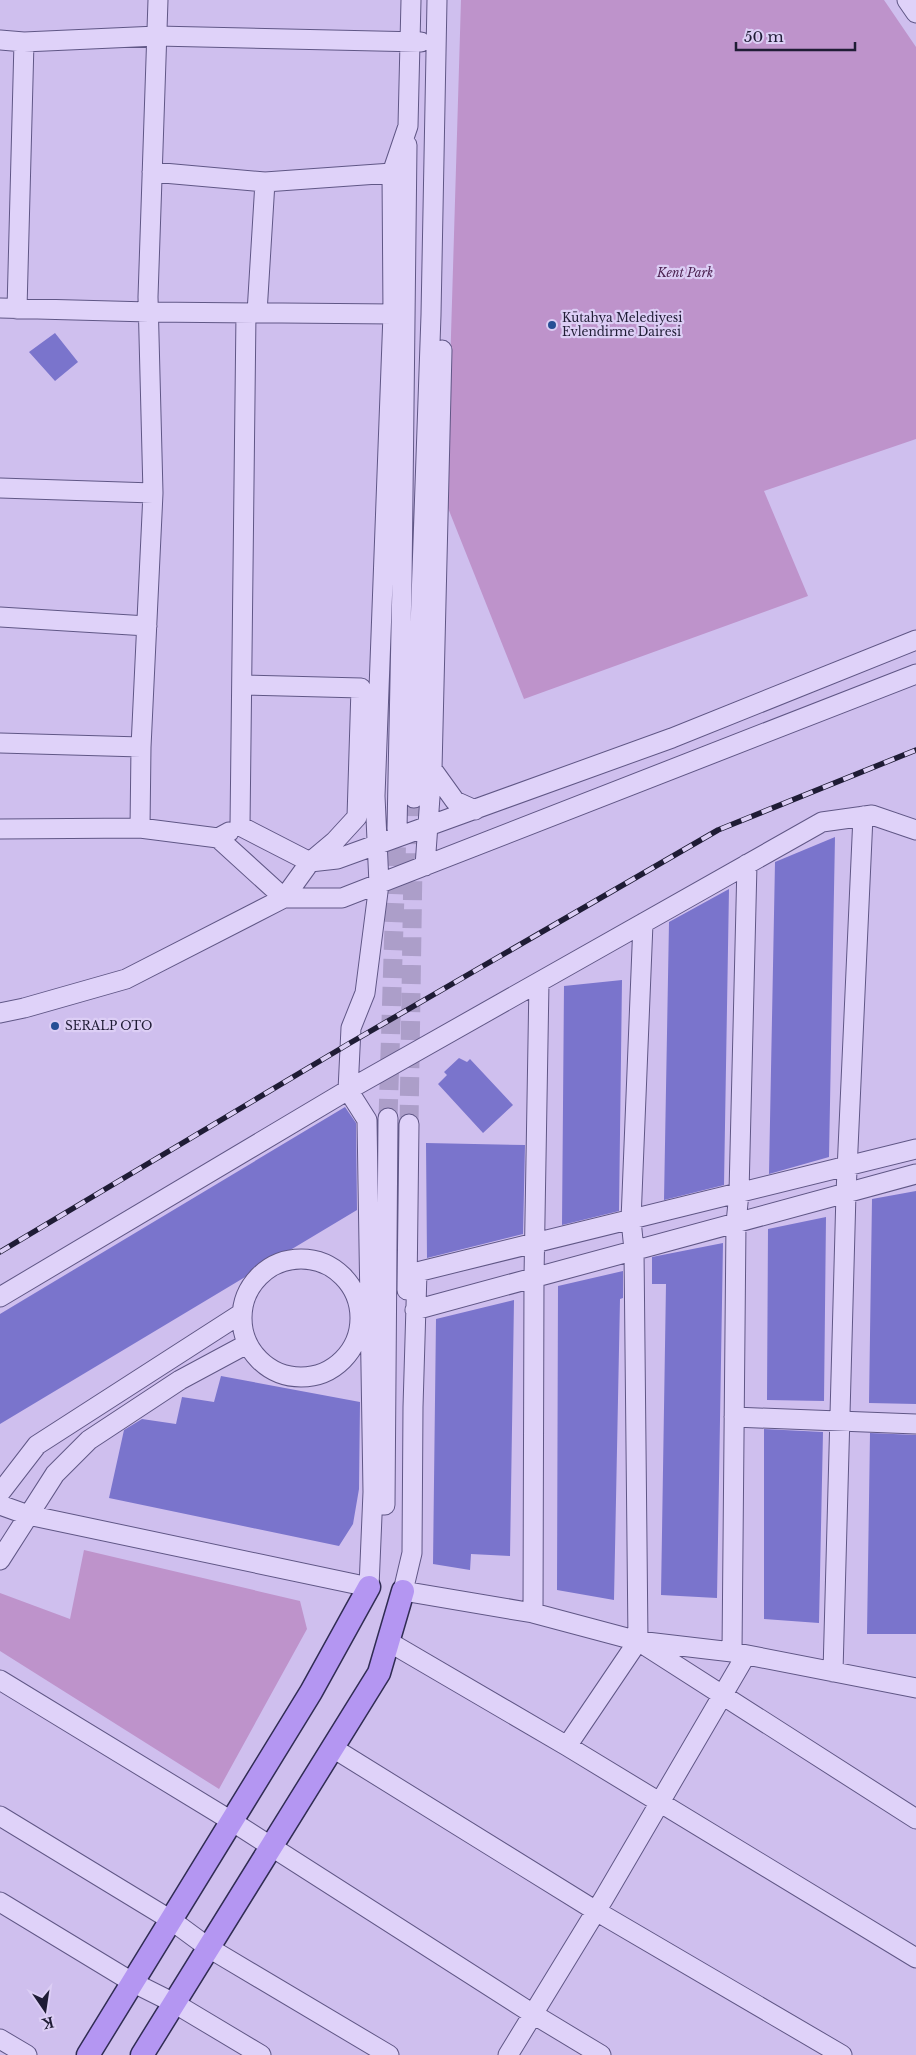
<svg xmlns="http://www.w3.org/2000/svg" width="916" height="2055" font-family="'Libre Baskerville',serif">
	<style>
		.green { fill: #be93cb }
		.building { fill: #7a74cc }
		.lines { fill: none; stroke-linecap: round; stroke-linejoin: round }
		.minor-tunnel { stroke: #ac9ec9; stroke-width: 19; stroke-dasharray: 19 9; stroke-linecap: butt }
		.minor-casing { stroke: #605786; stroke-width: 21 }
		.major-casing { stroke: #302c53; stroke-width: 25 }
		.minor { stroke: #dfd2f9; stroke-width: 19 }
		.major { stroke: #b496f2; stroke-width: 22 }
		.rail-casing { stroke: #1f1c35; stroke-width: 5.5 }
		.rail { stroke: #dccef5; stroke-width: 4; stroke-dasharray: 11; stroke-linecap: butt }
		.poi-dot { fill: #274f95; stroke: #dccef5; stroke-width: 2 }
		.labels { text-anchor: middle; stroke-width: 4.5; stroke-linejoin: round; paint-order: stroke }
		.park-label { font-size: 12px; font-style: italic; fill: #4d2352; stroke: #dccef5 }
		.poi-label { font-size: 12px; fill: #1f1c35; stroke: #dccef5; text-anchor: start }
	</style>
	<rect width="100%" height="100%" fill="#cfbfee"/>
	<path class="green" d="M461,0H884L916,47V439L764,491L808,596L524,699L446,503Z
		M84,1550L300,1601L307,1629L219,1789L0,1651V1593L70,1619Z"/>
	<path class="building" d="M55,333L78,362L55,381L29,352Z
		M835,837L829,1157L769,1174L775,862Z
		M729,889L724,1185L664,1200L669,922Z
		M622,980L619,1211L562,1225L564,986Z
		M459,1058L467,1062L470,1059L513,1105L483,1133L438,1084L447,1075L444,1072Z
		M345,1107L356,1123L357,1210L0,1424V1314Z
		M426,1143L525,1145L523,1234L427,1258Z
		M916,1191V1404L869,1403L872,1199Z
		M826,1217L824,1401L767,1400L768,1229Z
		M723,1243L717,1598L661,1595L666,1284H652V1257Z
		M623,1271V1298L620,1299L614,1600L557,1590L558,1286Z
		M514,1300L510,1556L471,1554L470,1570L433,1564L436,1319Z
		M221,1376L360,1402L359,1489L353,1524L339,1546L109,1498L124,1430L142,1419L176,1424L182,1397L214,1402Z
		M764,1429L823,1432L819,1623L764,1619Z
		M870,1433L916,1435V1634H867Z"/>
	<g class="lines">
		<path class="minor-tunnel" d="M388,1118L397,829
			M409,1124L414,798"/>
		<g class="minor-casing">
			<path id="minor" d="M907,0L916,13
				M0,40L24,42L157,36L421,42
				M152,172L265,182L392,173
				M0,308L149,312L393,314
				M17,309L24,42
				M257,313L265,182
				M442,350L432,769L455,801L475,810
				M0,488L153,493
				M0,617L147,626
				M0,743L141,747
				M414,798L431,315L437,0
				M240,826L310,862L337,859L672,738L916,640
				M240,826L246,313
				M140,828L141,747L153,493L148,297L158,0
				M0,829L140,828L218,838L229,832
				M397,829L402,581L407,145
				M218,838L284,898L310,862L335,841L357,817L361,688L242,685
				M425,866L432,769
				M0,1013L24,1008L126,979L284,898H342L916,674
				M242 1318a59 59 0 1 1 118 0a59 59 0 1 1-118 0Z
				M407,1290L409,1124
				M0,1297L348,1090L822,822L872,815L916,830
				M415,1310L916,1174
				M734,1417L916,1424
				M0,1493L37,1445L242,1313
				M0,1505L28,1515L369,1587
				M385,1505L388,1118
				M0,1560L55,1474L89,1440L180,1380L247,1344
				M369,1587L373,1492L367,1120L348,1090L351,1028L365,993L379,884L375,796L393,314L392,173L408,126L411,0
				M403,1591L412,1553L413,1407L417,1272L916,1149
				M403,1591L533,1613L638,1641L732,1652L916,1688
				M533,1613L534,1277L539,982
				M638,1641L634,1250L631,1220L643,923
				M389,1642L567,1746L916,1958
				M732,1652L736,1223L739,1193L747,864
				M833,1672L846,1193L863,816
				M0,1680L233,1822L533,2014L601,2055
				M567,1746L638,1641L916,1819
				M333,1748L596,1911L842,2055
				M0,1816L171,1920L209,1948L389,2055
				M0,1902L132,1982L174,2003L261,2055
				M0,2039L27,2055
				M508,2055L604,1898L746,1655"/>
		</g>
		<g class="major-casing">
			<path id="major" d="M88,2055L311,1692L369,1587
				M142,2055L379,1673L403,1591"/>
		</g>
		<use href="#minor" class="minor"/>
		<use href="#major" class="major"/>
		<g class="rail-casing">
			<path id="rail" d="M0,1252L350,1043L718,830L916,750"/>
		</g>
		<use href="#rail" class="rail"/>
	</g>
	<g class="poi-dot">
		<circle cx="552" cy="325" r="5"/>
		<circle cx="55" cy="1026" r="5"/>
	</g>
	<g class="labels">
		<g class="park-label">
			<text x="685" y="277">Kent Park</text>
		</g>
		<g class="poi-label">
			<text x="562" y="322">Kütahya Melediyesi<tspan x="562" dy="14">Evlendirme Dairesi</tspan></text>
			<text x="65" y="1030">SERALP OTO</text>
		</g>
	</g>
	<g transform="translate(45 2010) rotate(167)" stroke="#dccef5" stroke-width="4" paint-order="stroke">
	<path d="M0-4L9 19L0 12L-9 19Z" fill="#1f1c35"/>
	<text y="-8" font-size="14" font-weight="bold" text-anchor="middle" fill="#1f1c35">K</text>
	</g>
	<path d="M736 42v8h119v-8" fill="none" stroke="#1f1c35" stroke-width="2.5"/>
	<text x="744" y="42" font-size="15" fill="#1f1c35" stroke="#dccef5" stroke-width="4" paint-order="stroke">50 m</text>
</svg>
